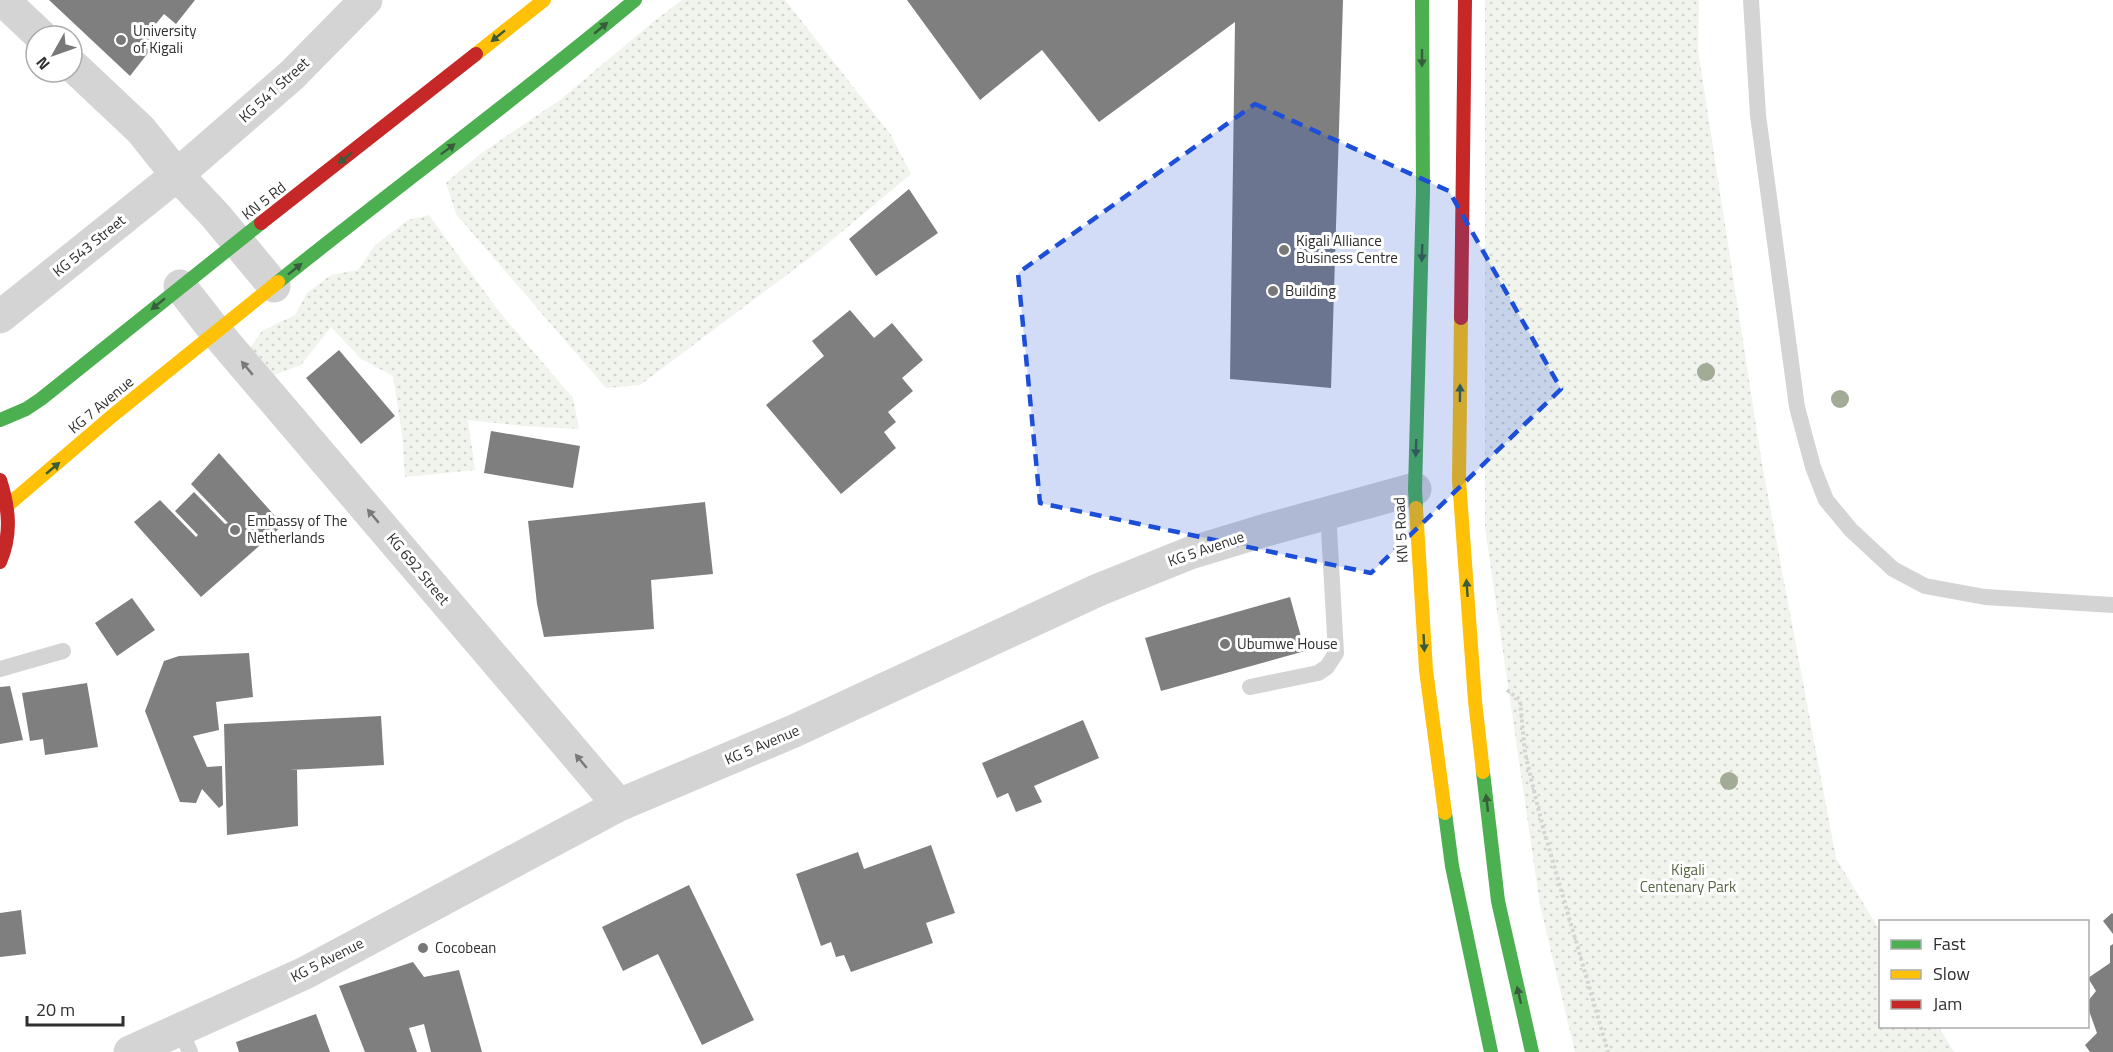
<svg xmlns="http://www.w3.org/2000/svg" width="2113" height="1052" font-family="'Titillium Web',sans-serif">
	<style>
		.park { fill: url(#park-dots) }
		.building { fill: #7f7f7f }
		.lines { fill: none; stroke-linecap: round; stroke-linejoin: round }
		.path { stroke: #d4d4d4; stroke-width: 4; stroke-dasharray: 3 3; stroke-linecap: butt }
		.lane { stroke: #d4d4d4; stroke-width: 16 }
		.street { stroke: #d4d4d4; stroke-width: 33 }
		.fast { stroke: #4caf50; stroke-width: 14 }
		.slow { stroke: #ffc107; stroke-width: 14 }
		.jam { stroke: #c62828; stroke-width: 14 }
		.tree { fill: #a2ab95 }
		.oneway { fill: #395c3b }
		.oneway2 { fill: #797979 }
		.marked { fill: #1d4ed8; fill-opacity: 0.2; stroke: #1d4ed8; stroke-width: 4.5; stroke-dasharray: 12 8; stroke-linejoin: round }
		.poi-dot { fill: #787878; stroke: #fff; stroke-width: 2 }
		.labels { text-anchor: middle; stroke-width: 6; stroke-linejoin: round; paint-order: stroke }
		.poi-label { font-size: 15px; fill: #2f2f2f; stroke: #fff; text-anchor: start }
		.street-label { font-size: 15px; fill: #2f2f2f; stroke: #fff }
		.park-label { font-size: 15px; fill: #55673f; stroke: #fff }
	</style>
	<defs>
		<pattern id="park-dots" width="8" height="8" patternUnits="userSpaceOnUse" patternTransform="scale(1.5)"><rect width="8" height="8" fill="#f1f4ed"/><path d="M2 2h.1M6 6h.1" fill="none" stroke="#cfd2cc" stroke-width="1.8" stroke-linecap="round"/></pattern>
	</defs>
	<rect width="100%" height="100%" fill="#fff"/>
	<path class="park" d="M682,0H785L891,135L911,174L820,250L640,385L606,388L456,214L446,183L480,154L560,100L653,22Z
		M1485,0H1699L1698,50L1762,464L1836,858L1880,931V1026L1939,1027L1954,1052H1575L1540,905L1485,528Z
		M429,215L497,309L573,398L579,429L523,426L468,420L475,470L405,477L402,434L393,376L361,359L331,327L301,365L269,377L248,351L262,331L295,315L307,293L331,275L358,270L375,245L408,220Z"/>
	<path class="building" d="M49,0H195L176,24L164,14L146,36L155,44L130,76Z
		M907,0H1343L1331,388L1230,379L1235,22L1099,122L1042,50L980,100Z
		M909,189L938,233L876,276L849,239Z
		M850,310L874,338L892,323L923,360L902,378L913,391L888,412L896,422L884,432L896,448L841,494L766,405L824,356L812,341Z
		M339,350L395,416L361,444L306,378Z
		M491,431L580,446L573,488L484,473Z
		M219,453L283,525L201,597L134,522L160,500L196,537L198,535L175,511L194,492L225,524L228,523L191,484Z
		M705,502L713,574L651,580L654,629L544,637L537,604L528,521Z
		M1290,597L1305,651L1161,691L1145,638Z
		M132,598L155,630L117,656L95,623Z
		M249,653L253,697L216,702L219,730L193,736L207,767L222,766L223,805L219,808L202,789L196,803L180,802L145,711L164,661L179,656Z
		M87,683L98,747L45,755L43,739L30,741L22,693Z
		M10,686L23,740L0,744V687Z
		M381,716L384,765L290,770H297L298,826L227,835L224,724Z
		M1083,720L1099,758L1034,786L1042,802L1016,812L1008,793L997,798L982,763Z
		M931,845L955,913L926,923L933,943L851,972L844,955L836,957L831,942L821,946L796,874L858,852L864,869Z
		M689,885L754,1020L702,1045L658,954L623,971L602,927Z
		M21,910L26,954L0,957V913Z
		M2112,913L2113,914V934L2103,921Z
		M2113,944V1052H2090L2085,1045L2097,1033L2088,1008V1001L2096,991L2088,978L2110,963V946Z
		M413,962L424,977L459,970L482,1052H431L424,1024L409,1028L417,1052H365L339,986Z
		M316,1014L330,1052H239L236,1042Z"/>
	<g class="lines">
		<path class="path" d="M1507,690L1520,700L1525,753L1542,824L1608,1052"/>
		<path class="lane" d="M1751,0L1758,115L1797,407L1813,467L1826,500L1851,530L1893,569L1925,586L1985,597L2113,605
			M0,669L63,651
			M1250,687L1318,673L1327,667L1336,653L1328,512
			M180,1029L190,1052"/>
		<path class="street" d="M3,0L41,36
			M72,65L141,130L177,175L215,215L274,286
			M180,286L216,332L619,805
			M0,317L177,175L292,75L366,0
			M130,1052L305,973L619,805L794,731L1098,590L1190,553L1266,530L1415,489"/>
		<path class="fast" d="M278,282C396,187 519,97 635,0
			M0,420L26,409L41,399L261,223
			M1416,508L1415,489L1423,192L1422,0
			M1483,772L1498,901L1532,1052
			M1445,813L1452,866L1491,1052"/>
		<path class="slow" d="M476,54L544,0
			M1461,318L1459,480L1475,701L1483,772
			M8,505L112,416L278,282
			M1416,508L1426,670L1445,813"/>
		<path class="jam" d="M261,223L476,54
			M1461,318L1465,0
			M0,480C9,508 12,534 0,562"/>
	</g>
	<g class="tree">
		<circle cx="1706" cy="372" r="9"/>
		<circle cx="1840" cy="399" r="9"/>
		<circle cx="1729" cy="781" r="9"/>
	</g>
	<defs><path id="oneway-solid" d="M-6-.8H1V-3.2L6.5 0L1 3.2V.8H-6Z" transform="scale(1.5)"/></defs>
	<g class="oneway">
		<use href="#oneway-solid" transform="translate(601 28) rotate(-40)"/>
		<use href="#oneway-solid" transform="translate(498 36) rotate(141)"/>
		<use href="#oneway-solid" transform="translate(1422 58) rotate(90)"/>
		<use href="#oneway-solid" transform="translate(448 149) rotate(-37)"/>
		<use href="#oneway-solid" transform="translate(345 158) rotate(141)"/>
		<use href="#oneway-solid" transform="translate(1422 253) rotate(92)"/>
		<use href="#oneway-solid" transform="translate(295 269) rotate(-39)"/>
		<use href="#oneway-solid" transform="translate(158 304) rotate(141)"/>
		<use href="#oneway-solid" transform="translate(1460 393) rotate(-89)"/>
		<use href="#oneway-solid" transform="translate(1416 448) rotate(92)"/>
		<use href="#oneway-solid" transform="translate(53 468) rotate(-40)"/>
		<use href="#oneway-solid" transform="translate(1467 588) rotate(-94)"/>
		<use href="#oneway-solid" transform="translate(1424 643) rotate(87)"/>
		<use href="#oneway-solid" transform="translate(1487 803) rotate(-97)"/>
		<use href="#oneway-solid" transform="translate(1519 995) rotate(-103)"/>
	</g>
	<g class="oneway2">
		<use href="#oneway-solid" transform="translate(247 368) rotate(-130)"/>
		<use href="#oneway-solid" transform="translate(373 516) rotate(-130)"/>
		<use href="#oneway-solid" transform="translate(581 761) rotate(-130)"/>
	</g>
	<path class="marked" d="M1255,104L1449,191L1561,389L1371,573L1040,503L1018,273Z"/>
	<g class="poi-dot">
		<circle cx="121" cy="40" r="6"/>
		<circle cx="1284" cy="250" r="6"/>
		<circle cx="1273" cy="291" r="6"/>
		<circle cx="235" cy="530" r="6"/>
		<circle cx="1225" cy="644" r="6"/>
		<circle cx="423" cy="948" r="6"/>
	</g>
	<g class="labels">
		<g class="poi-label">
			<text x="133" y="36">University<tspan x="133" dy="17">of Kigali</tspan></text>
			<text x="1296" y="246">Kigali Alliance<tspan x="1296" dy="17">Business Centre</tspan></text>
			<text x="1285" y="296">Building</text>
			<text x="247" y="526">Embassy of The<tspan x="247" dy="17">Netherlands</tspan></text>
			<text x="1237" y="649">Ubumwe House</text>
			<text x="435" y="953">Cocobean</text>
		</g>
		<g class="street-label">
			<text transform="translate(274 90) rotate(-42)" y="5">KG 541 Street</text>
			<text transform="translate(264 201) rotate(-38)" y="5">KN 5 Rd</text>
			<text transform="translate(89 246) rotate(-39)" y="5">KG 543 Street</text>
			<text transform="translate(101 405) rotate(-40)" y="5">KG 7 Avenue</text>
			<text transform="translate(1401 530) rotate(-93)" y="5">KN 5 Road</text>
			<text transform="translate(1206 549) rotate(-19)" y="5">KG 5 Avenue</text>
			<text transform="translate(418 569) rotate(50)" y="5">KG 692 Street</text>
			<text transform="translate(762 745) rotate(-23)" y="5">KG 5 Avenue</text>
			<text transform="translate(327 960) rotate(-27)" y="5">KG 5 Avenue</text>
		</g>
		<g class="park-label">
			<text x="1688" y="875">Kigali<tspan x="1688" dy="17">Centenary Park</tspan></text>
		</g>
	</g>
	<rect x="1879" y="920" width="210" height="108" fill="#ffffff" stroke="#acacac" stroke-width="1.5"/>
	<rect x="1891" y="940" width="30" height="9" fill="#4caf50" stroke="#acacac" stroke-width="1.5"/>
	<text x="1933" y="950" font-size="18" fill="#2f2f2f">Fast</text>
	<rect x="1891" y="970" width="30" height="9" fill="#ffc107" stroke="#acacac" stroke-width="1.5"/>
	<text x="1933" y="980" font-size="18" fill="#2f2f2f">Slow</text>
	<rect x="1891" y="1000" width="30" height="9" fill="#c62828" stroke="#acacac" stroke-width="1.5"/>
	<text x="1933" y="1010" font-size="18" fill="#2f2f2f">Jam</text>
	<g transform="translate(54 54) rotate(230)"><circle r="28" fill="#ffffff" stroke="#acacac" stroke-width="1.5"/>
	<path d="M0-4.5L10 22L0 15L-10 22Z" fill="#787878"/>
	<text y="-9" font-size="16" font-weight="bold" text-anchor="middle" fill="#2f2f2f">N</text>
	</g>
	<path d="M27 1016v9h96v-9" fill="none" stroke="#2f2f2f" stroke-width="3"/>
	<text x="36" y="1016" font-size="18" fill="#2f2f2f" stroke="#ffffff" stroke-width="4.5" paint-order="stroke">20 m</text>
</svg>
